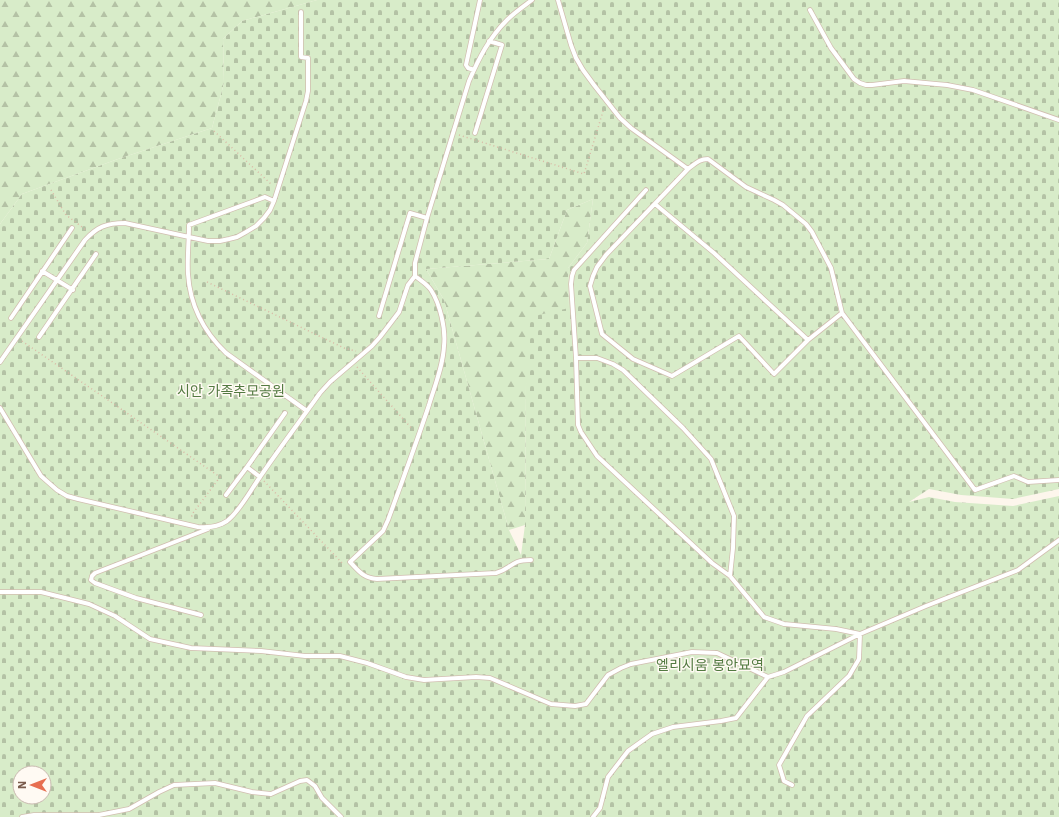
<svg xmlns="http://www.w3.org/2000/svg" width="1059" height="817" font-family="'Work Sans','Noto Sans KR',sans-serif">
	<style>
		.forest { fill: url(#forest-firs) }
		.cemetery { fill: url(#cemetery-stones); fill-rule: evenodd }
		.lines { fill: none; stroke-linecap: round; stroke-linejoin: round }
		.service-casing { stroke: #d1beb0; stroke-width: 5.5 }
		.path { stroke: #d9b8a5; stroke-width: 1.5; stroke-dasharray: 1 3; stroke-linecap: butt }
		.service { stroke: #fff; stroke-width: 4 }
		.labels { text-anchor: middle; stroke-width: 3; stroke-linejoin: round; paint-order: stroke }
		.park-label { font-size: 14px; fill: #537a41; stroke: #fffaf3 }
	</style>
	<defs>
		<pattern id="forest-firs" width="22" height="20" patternUnits="userSpaceOnUse"><rect width="22" height="20" fill="#d8ecc9"/><path d="M5 1l3.5 6h-7zM16 11l3.5 6h-7z" fill="#b4c2a5"/></pattern>
		<pattern id="cemetery-stones" width="16" height="16" patternUnits="userSpaceOnUse"><rect width="16" height="16" fill="#d8ecc9"/><path d="M2 7V4a2 2 0 0 1 4 0v3zM10 15v-3a2 2 0 0 1 4 0v3z" fill="#b4c2a5"/></pattern>
	</defs>
	<rect width="100%" height="100%" fill="#fdf6ec"/>
	<path class="forest" d="M0,0H317L242,21L223,39L224,83L212,128L118,159L22,194L0,224Z
		M593,199L587,243L568,268L569,308L526,384L525,525L509,530L444,300L426,269L549,259L567,210Z"/>
	<path class="cemetery" d="M317,0H1059V489L1013,499L961,495L929,489L909,502L929,497L955,502L1013,506L1059,496V817H0V224L22,194L118,159L212,128L224,83L223,39L242,21ZM593,199L587,243L568,268L569,308L530,317L526,384L525,525L521,555L509,530L444,300L426,269L549,259L567,210ZM20,773H44V797H20Z"/>
	<g class="lines">
		<g class="service-casing">
			<path id="service" d="M558,0L571,45L576,58L583,70L594,85L620,118L631,128L688,169
				M810,10L831,48L854,79L860,83L866,85H872L904,81L947,85L973,90L1059,120
				M474,70L468,68L466,65L480,0
				M475,133L502,45L489,41
				M646,190L574,270L572,276L571,284L576,358L578,425L581,432L597,456L712,563L730,576L764,617L784,624L836,629L860,634L859,659L849,676L807,716L779,765L784,781L792,785
				M274,201L265,197L189,225C189,241 187,258 188,274C190,305 204,332 226,353L307,411
				M655,204L714,253L808,340
				M42,271L73,290
				M415,276C420,280 427,284 431,290C440,304 446,329 444,346C443,366 435,385 429,405C416,444 402,482 388,520L383,531L350,562C359,571 363,578 377,579L496,573C507,570 508,566 517,562C522,560 526,560 531,560
				M842,313L831,268L812,232L806,224L783,205L774,200L746,187L708,159C699,159 695,164 688,169L606,255L597,267L593,276L590,286L602,334L633,359L672,376L739,336L774,374L808,340L842,313L975,490L1014,476L1028,482L1059,480
				M379,316L410,213L427,218
				M11,318L72,228
				M39,337L96,254
				M576,358H597L613,364L623,370L683,428L711,459L734,516L733,548L730,576
				M0,362L85,240C97,227 106,223 125,223L189,237L208,241H220L229,239L237,237L246,232L256,226L264,218L270,210L274,201L306,101L308,91V58L301,57V12
				M0,408L41,476L57,490L67,496L78,499L198,527C209,528 218,527 227,521C240,511 250,491 260,477C279,449 300,421 320,393L330,382L372,346L380,337L399,312L408,285L415,276V263L427,218L469,81C479,58 489,38 507,20C515,12 524,6 532,0
				M247,467L260,477
				M226,495L247,467L285,413
				M0,592H41L89,604L115,616L150,639L191,648L261,651L305,656H340L367,663L406,677L424,680L476,677L490,678L551,704L575,706L586,704L608,675L621,668L631,664L692,652L717,653L768,677L784,672L860,634L926,606L1018,570L1059,540
				M201,615L136,598L95,583L91,580L92,576L95,573L208,529
				M22,817L34,815H99L129,809L159,792L174,785L215,783L252,792L271,794L300,781L307,780L315,786L322,798L341,817
				M593,817L600,808L608,777L628,751L652,734L673,727L721,721L736,718L768,677"/>
		</g>
		<path class="path" d="M214,131L272,185
			M459,135L584,174L604,108
			M51,190L66,215L86,230
			M207,282L344,348L356,351
			M22,341L220,477L193,513L191,518
			M357,367L413,430
			M264,481L344,565"/>
		<use href="#service" class="service"/>
	</g>
	<g class="labels">
		<g class="park-label">
			<text x="231" y="396">시안 가족추모공원</text>
			<text x="710" y="670">엘리시움 봉안묘역</text>
		</g>
	</g>
	<g transform="translate(32 785) rotate(270)"><circle r="19" fill="#fffaf3" stroke="#cabbb1"/>
	<path d="M0-3L7 15L0 10L-7 15Z" fill="#e76f51"/>
	<text y="-6" font-size="11" font-weight="bold" text-anchor="middle" fill="#7a5c4d">N</text>
	</g>
</svg>
